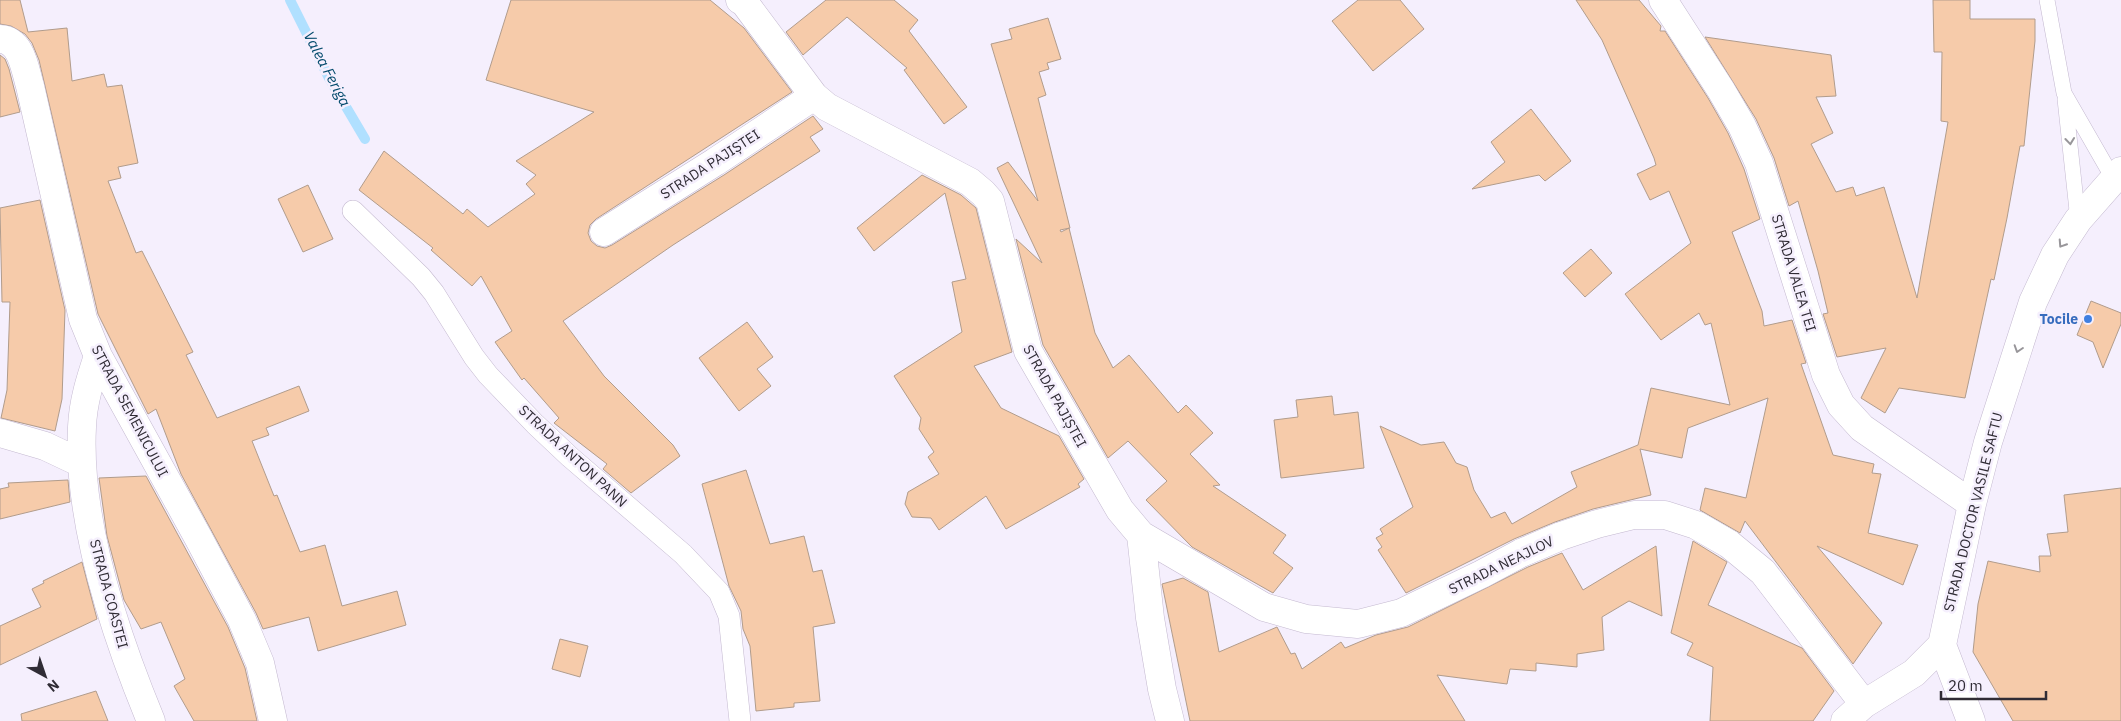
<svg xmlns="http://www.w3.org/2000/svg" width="2121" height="721" font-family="'IBM Plex Sans',sans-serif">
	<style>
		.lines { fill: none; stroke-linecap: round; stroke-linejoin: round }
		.stream { stroke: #b0e0ff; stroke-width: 10 }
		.building { fill: #f6cbaa; stroke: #b19c8c }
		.service-casing { stroke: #c4b9d0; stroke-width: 16 }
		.pedestrian-casing { stroke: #c4b9d0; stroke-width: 22 }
		.minor-casing { stroke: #c4b9d0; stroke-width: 29 }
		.service { stroke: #fff; stroke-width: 15 }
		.pedestrian { stroke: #fff; stroke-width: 21 }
		.minor { stroke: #fff; stroke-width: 28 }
		.oneway { stroke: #98969a }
		.shop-dot { fill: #3f7fe0; stroke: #f5effd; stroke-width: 2 }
		.labels { text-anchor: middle; stroke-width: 5; stroke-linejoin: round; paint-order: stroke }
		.street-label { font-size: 14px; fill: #302c35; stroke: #f5effd }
		.shop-label { font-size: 14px; font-weight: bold; fill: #366cbe; stroke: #f5effd; text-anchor: end }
		.water-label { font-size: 15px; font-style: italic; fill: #044b6d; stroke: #f5effd }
	</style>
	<rect width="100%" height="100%" fill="#f5effd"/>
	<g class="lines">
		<path class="stream" d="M290,0L329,78L365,139"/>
	</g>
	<path class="building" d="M0,0H20L28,32L67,28L72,81L104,74L107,87L122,85L138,163L118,167L121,178L108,181L136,253L142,251L193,352L186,355L217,418L299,386L309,411L266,428L269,435L252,441L274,496L277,495L300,552L325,545L342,606L397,591L406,625L318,651L309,617L263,629L256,613L181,474L156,409L148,414L98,314L39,60L32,43L25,34L11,26L0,24Z
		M511,0H710L744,28L792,92L596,219L590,225L588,233L591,241L597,246L605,248L612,245L724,175L813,116L823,129L810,137L820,151L673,245L563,321L604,376L673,445L680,456L631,493L603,469L607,464L554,423L559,418L524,378L522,380L495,342L512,331L481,276L472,286L431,250L433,248L359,190L384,151L463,214L467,209L488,227L535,194L526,184L536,175L516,161L594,112L486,80Z
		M826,0H894L918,20L909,31L967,107L944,124L904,70L907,68L847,17L803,55L786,32Z
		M1358,0H1400L1424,29L1373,71L1332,21Z
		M1576,0H1639L1661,26L1660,31H1665L1708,98L1728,133L1744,169L1760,219L1732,232L1762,311L1764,326L1792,320L1806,363L1801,364L1833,455L1874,464L1872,473L1881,474L1868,533L1918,545L1903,585L1817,546L1882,623L1853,664L1745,521L1740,533L1700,510L1705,488L1746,498L1768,398L1688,428L1682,458L1640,449L1651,495L1593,509L1555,522L1514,539L1406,593L1378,550L1382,547L1376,538L1383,534L1380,529L1413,507L1380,426L1421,445L1444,442L1456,463L1467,467L1474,490L1491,518L1505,512L1512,524L1577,487L1571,472L1638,445L1651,388L1730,405L1711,323L1705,325L1699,313L1661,340L1625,294L1691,243L1669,191L1650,200L1637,174L1656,165L1654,158L1602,40Z
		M1933,0H1970V19H2035V41L2024,146H2020L2007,218L1994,280L1991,279L1965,398L1899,388L1885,413L1861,398L1886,348L1837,357L1823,314L1828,313L1818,271L1798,201L1789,206L1774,158L1756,119L1705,37L1831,55L1836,96L1816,97L1833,133L1811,144L1836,192L1853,187L1856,196L1884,187L1917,298L1948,122L1941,121L1942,52H1934Z
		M1048,18L1061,59L1047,63L1049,69L1039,72L1046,95L1038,98L1070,228L1060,230L1061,232L1069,228L1095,333L1113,368L1129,355L1178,413L1186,405L1213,433L1190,454L1220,485L1213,486L1286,535L1273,553L1293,568L1273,593L1192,547L1146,500L1167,481L1128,441L1108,458L1043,345L1016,239L1042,263L997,168L1008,162L1038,201L991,44L1012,39L1009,29Z
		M0,55L5,59L9,69L20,112L0,117Z
		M1531,109L1571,161L1545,181L1539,175L1472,189L1505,162L1491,142Z
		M922,175L961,195L976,208L1012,352L974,366L1001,408L1059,436L1084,479L1078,484L1080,487L1006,529L986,496L939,530L931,518L912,517L905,504L908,492L939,474L928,457L934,452L919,429L921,418L894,376L962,332L952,282L966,279L945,193L874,251L857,228Z
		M308,185L333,239L303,252L278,199Z
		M40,200L65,310L62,399L55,431L1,418L7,390L10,302H2L0,208Z
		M1591,249L1612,273L1585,297L1563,273Z
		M2091,301L2121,313V324L2103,368L2093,342L2077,335Z
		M747,322L773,357L757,369L771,386L739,411L699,358Z
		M1332,396L1334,415L1358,412L1364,468L1281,478L1274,420L1298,417L1296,400Z
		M746,470L770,544L804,536L813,572L822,570L835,623L813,627L820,701L794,703V707L756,711L750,646L743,629L741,611L729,586L702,484Z
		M146,476L228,627L245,668L257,721H194L174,686L185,679L161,622L141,629L124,600L107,536L99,478Z
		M68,480L70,502L0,519V489L9,487L8,483Z
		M2121,488V721H2013L1973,652L1978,604L1988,561L2040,572L2039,556H2051L2047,534L2068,532L2064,495Z
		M1693,541L1727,562L1708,605L1802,648L1834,691L1813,721H1710L1713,667L1687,655L1693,643L1671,633Z
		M1656,546L1662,616L1629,601L1602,617L1604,650L1577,654V667L1536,663V671L1510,669L1507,684L1437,675L1465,721H1190L1162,584L1183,578L1208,592L1219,652L1277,627L1291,654L1295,653L1302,669L1341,642L1345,648L1376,635L1408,627L1528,567L1562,553L1583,590Z
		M82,562L97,619L0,665V626L41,607L32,589L44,583L43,581Z
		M560,639L588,646L580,677L552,669Z
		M96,691L108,721H22L21,714Z"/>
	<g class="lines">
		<g class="service-casing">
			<path id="service" d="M2047,0L2064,93L2114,180
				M2065,99L2078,220"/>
		</g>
		<g class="pedestrian-casing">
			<path id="pedestrian" d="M353,211L421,277L434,293L474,357L488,375L535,424L570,457L683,554L719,592L729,616L740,721"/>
		</g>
		<g class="minor-casing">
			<path id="minor" d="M740,0L744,2L814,96L827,107L970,182L983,193L990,201L1028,351L1120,510L1141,535L1150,618L1162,689L1170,721
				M1663,0L1721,90L1742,126L1759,163L1826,375L1841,405L1862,428L1972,504
				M0,39C22,40 25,70 30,86L83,319L98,356L199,539L242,620L260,663L273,721
				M604,232L715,162L814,96
				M98,356C90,380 83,402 82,427C77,522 115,634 151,721
				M0,433L45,446L81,463
				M1141,535L1264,607L1306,619L1358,624L1401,613L1482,574L1521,553L1561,536L1597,524L1634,515H1665L1696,525L1729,544L1763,572L1864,704
				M1942,645L1971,721
				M1845,721L1864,704L1914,673L1942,645L1972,504L1988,442L2033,302L2055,255L2078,220L2121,171"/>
		</g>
		<use href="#service" class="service"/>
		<use href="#pedestrian" class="pedestrian"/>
		<use href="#minor" class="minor"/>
	</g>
	<defs><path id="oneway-chevron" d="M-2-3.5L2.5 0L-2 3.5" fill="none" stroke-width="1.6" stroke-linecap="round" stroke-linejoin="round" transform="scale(1.25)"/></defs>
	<g class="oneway">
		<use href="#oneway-chevron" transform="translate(2070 141) rotate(84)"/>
		<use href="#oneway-chevron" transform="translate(2062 244) rotate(123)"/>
		<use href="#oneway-chevron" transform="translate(2018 349) rotate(108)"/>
	</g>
	<circle class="shop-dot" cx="2088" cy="319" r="5"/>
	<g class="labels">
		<g class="street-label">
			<text transform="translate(710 164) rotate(-33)" y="5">STRADA PAJIȘTEI</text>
			<text transform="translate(1794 273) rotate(73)" y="5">STRADA VALEA TEI</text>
			<text transform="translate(1055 396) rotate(61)" y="5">STRADA PAJIȘTEI</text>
			<text transform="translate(130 411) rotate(62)" y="5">STRADA SEMENICULUI</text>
			<text transform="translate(573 456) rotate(43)" y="5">STRADA ANTON PANN</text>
			<text transform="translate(1973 512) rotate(-76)" y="5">STRADA DOCTOR VASILE SAFTU</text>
			<text transform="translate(1501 565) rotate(-26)" y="5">STRADA NEAJLOV</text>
			<text transform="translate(109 594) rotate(75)" y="5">STRADA COASTEI</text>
		</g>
		<g class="shop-label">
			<text x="2078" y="324">Tocile</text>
		</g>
		<g class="water-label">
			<text transform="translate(327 69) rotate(62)" y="5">Valea Feriga</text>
		</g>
	</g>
	<g transform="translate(45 676) rotate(140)" stroke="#f5effd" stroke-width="4" paint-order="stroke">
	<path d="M0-4L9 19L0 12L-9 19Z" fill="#302c35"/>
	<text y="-8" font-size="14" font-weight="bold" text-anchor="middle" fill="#302c35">N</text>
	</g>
	<path d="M1941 691v8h105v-8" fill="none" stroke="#302c35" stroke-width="2.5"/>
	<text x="1948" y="691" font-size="15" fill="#302c35" stroke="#f5effd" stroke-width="4" paint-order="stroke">20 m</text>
</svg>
